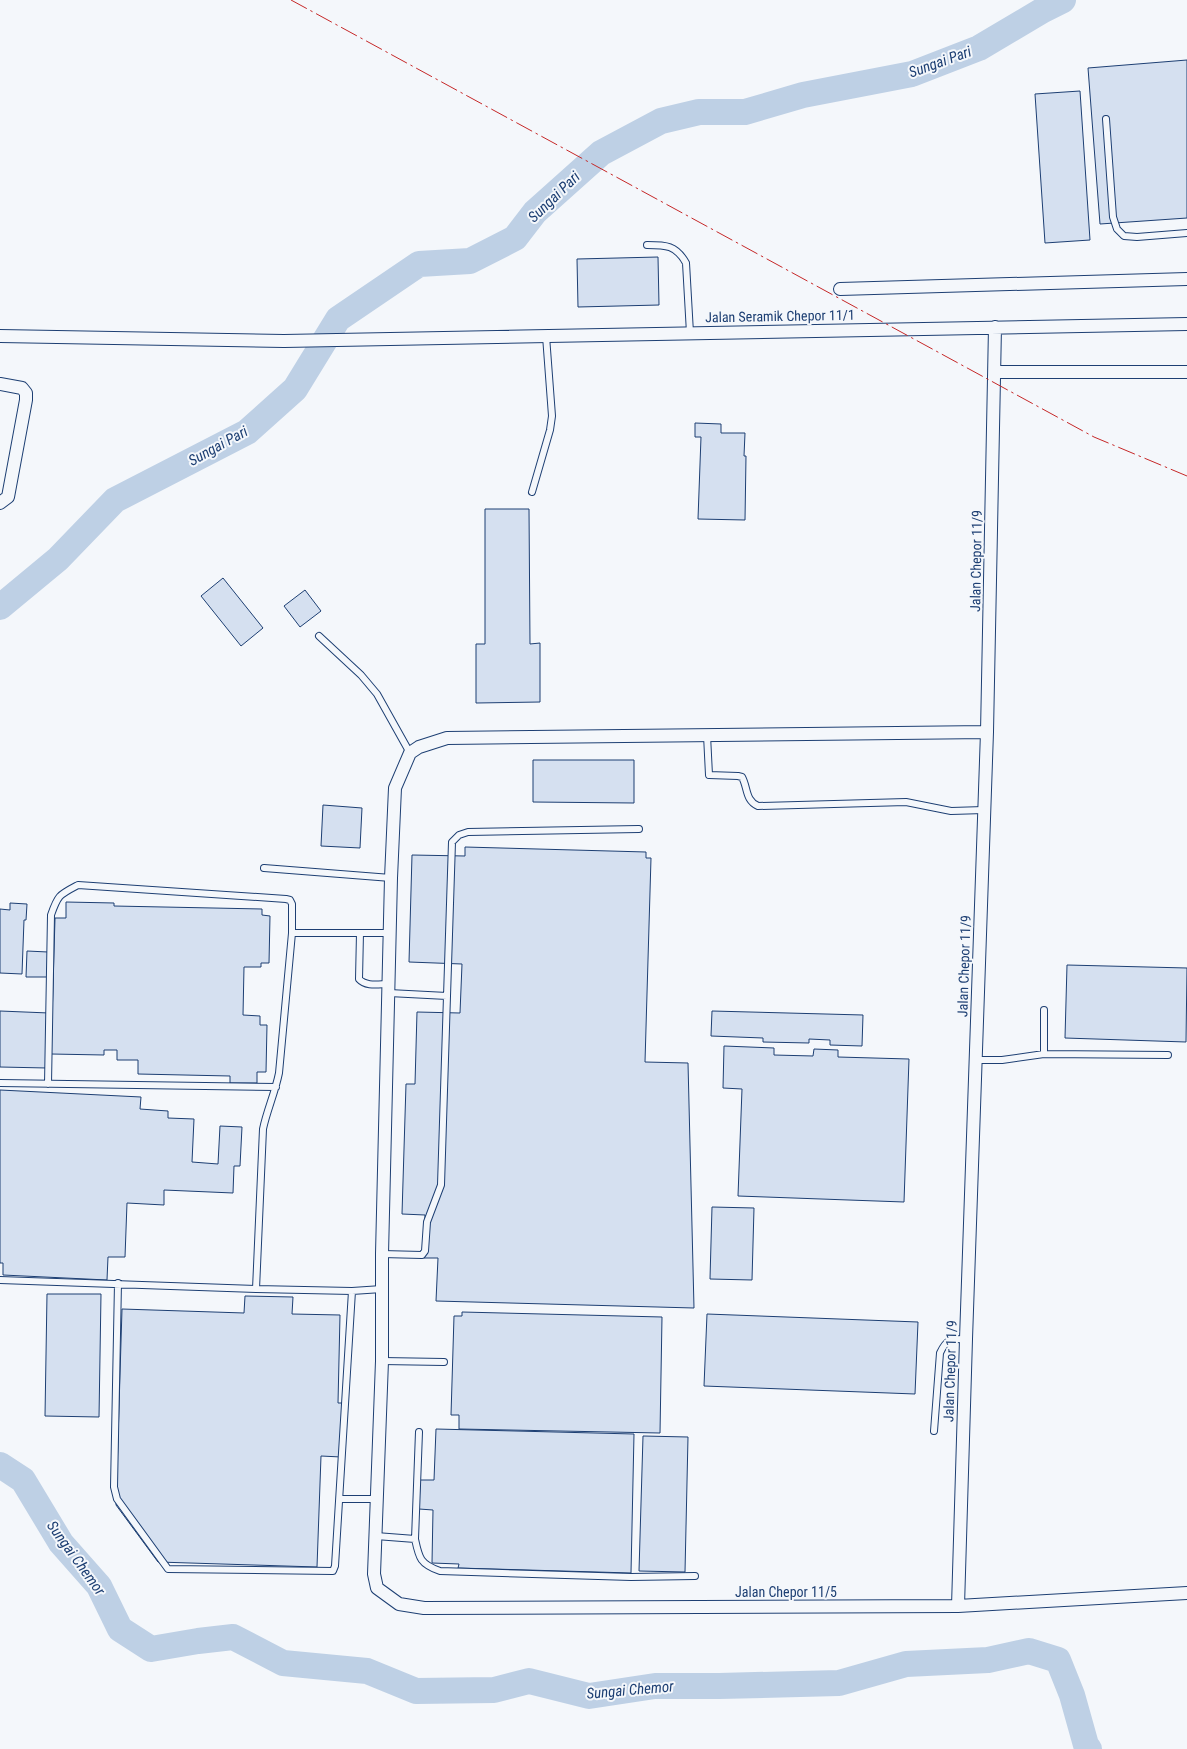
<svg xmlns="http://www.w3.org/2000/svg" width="1187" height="1749" font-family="'Roboto Condensed',sans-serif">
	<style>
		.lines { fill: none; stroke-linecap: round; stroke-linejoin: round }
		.river { stroke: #bed0e5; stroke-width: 26 }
		.building { fill: #d5e0f0; stroke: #1d3f73 }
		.service-casing { stroke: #1d3f73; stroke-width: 8 }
		.minor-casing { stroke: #1d3f73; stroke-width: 14 }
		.service { stroke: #f4f7fb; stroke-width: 6 }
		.minor { stroke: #f4f7fb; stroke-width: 12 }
		.power { stroke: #c62828; stroke-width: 1; stroke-dasharray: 18 4 2.5 4; stroke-linecap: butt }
		.labels { text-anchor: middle; stroke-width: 4; stroke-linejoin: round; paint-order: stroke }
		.street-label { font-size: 14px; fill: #1d3f73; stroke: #f4f7fb }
		.water-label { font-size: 15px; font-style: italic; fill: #1d3f73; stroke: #f4f7fb }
	</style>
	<rect width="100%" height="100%" fill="#f4f7fb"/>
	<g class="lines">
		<path class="river" d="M0,607L58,559L115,500L247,432L295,389L338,319L419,264L470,261L515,238L535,212L601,153L661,121L699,112H745L803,95L912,74L979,48L1043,10L1063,0
			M0,1465L23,1480L61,1543L99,1586L120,1629L151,1649L198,1641L233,1637L283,1663L367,1671L416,1691L494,1690L529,1681L589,1696L655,1686H719L839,1683L906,1664L988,1660L1029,1651L1058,1660L1072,1695L1086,1745L1089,1749"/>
	</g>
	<path class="building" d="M1187,60V218L1100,224L1088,68Z
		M1080,91L1090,240L1045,243L1035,94Z
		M658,257L659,305L578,307L577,259Z
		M695,423L721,424V433H745L744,456H746L745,520L698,519L701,437H695Z
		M485,509H529L530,644L540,643V702L476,703V644H485Z
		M223,578L263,628L241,646L201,596Z
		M305,590L321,611L300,627L284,606Z
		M533,760H634V803L533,802Z
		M323,805L362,808L360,848L321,846Z
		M465,847L646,852V858H651L645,1062L688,1063L694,1308L436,1301L438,1258H424L425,1215L402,1214L406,1084H415L417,1012L460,1013L462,964L409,962L412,855L465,856Z
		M66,902L114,903V906L262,909V915L270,916L269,963H261V967H244L243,1015L260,1016V1025H267L266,1072H257V1083H230V1076L138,1074V1060H117V1050H104V1055L51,1054L55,918H66Z
		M10,903L27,904L26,920H24L22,974L0,973V909L10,910Z
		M27,951L48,952L47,977H26Z
		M1067,965L1187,968L1186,1042L1065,1038Z
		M0,1011L49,1013L47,1068L0,1067Z
		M712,1011L863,1015L862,1046L830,1045V1040L809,1039V1043L763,1042V1038L711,1036Z
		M724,1046L774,1048V1055L813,1056L814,1049L838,1050V1057L909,1059L904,1202L738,1196L742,1089L723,1088Z
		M0,1090L141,1097L140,1109L168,1111V1118L194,1119L192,1162L218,1164L220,1126L242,1127L240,1166H234L233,1193L164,1190V1205L127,1203L125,1257H108L107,1280L3,1275V1263H0Z
		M712,1207L754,1208L752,1280L710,1279Z
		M47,1294H101L99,1417L45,1416Z
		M245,1296L293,1297L292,1314L340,1315L338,1403H342L341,1457L321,1456L317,1567L158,1562L116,1505L122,1309L244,1313Z
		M462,1312L662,1317L660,1433L459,1429V1415H451L454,1316H462Z
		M707,1314L918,1322L915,1394L704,1386Z
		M436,1429L634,1434L631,1573L458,1568L459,1564L432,1563L433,1510L419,1509L420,1480H434Z
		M643,1436L688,1437L685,1572L639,1571Z"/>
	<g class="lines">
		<g class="service-casing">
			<path id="service" d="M1106,119L1113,217L1117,229L1124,236L1137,237L1187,233
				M647,245C666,245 676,245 686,263L690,333
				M532,492L550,430L552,416L546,336
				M319,636L361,675L377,694L410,753
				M707,735L709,775L738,776L742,777C748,788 745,800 758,806L906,802L951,811L984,810
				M264,868L391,878
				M389,984C379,984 366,987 359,979L360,933H390
				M447,996L452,842L459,835L468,832L639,829
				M1044,1010V1054
				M975,1060H1002L1044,1054L1168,1055
				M0,1083L276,1087
				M48,1084L51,915C58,895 59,895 78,885L286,899L290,900L292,904V933
				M382,1254L422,1255L425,1251L427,1222L441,1185L447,996L389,993
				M0,1280L256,1289L263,1129C267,1110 275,1093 279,1073L292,933H360
				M118,1283L114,1487L117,1499L168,1569L333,1571L335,1566L352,1291
				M256,1289L352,1291L382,1289
				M382,1361L444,1362
				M934,1431L940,1353C947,1338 951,1339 966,1339
				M340,1499H377
				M376,1536L415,1539L419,1432
				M415,1539C419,1558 420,1564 440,1571L631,1577L695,1576"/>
		</g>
		<g class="minor-casing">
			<path id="minor" d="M840,289L1187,279
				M0,336L284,341L1187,324
				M995,372H1187
				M0,384L22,388L26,393V400L8,497L0,503
				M987,732L447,738L419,747L410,753L395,788L391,878L382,1254V1361L374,1574L377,1588L399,1604L424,1608L958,1606L1187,1593
				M958,1606L966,1339L987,732L995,327"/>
		</g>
		<use href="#service" class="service"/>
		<use href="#minor" class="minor"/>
		<path class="power" d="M291,0L1094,437L1187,476"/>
	</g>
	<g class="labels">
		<g class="street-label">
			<text transform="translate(780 316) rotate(-1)" y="5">Jalan Seramik Chepor 11/1</text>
			<text transform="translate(976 561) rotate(-89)" y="5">Jalan Chepor 11/9</text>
			<text transform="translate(964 966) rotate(-88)" y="5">Jalan Chepor 11/9</text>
			<text transform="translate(950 1371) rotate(-88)" y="5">Jalan Chepor 11/9</text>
			<text x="786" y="1597">Jalan Chepor 11/5</text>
		</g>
		<g class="water-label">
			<text transform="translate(940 62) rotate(-20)" y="5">Sungai Pari</text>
			<text transform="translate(554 197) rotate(-44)" y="5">Sungai Pari</text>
			<text transform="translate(218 446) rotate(-29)" y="5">Sungai Pari</text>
			<text transform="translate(76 1558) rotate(54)" y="5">Sungai Chemor</text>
			<text transform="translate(630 1690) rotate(-5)" y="5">Sungai Chemor</text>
		</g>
	</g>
</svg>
